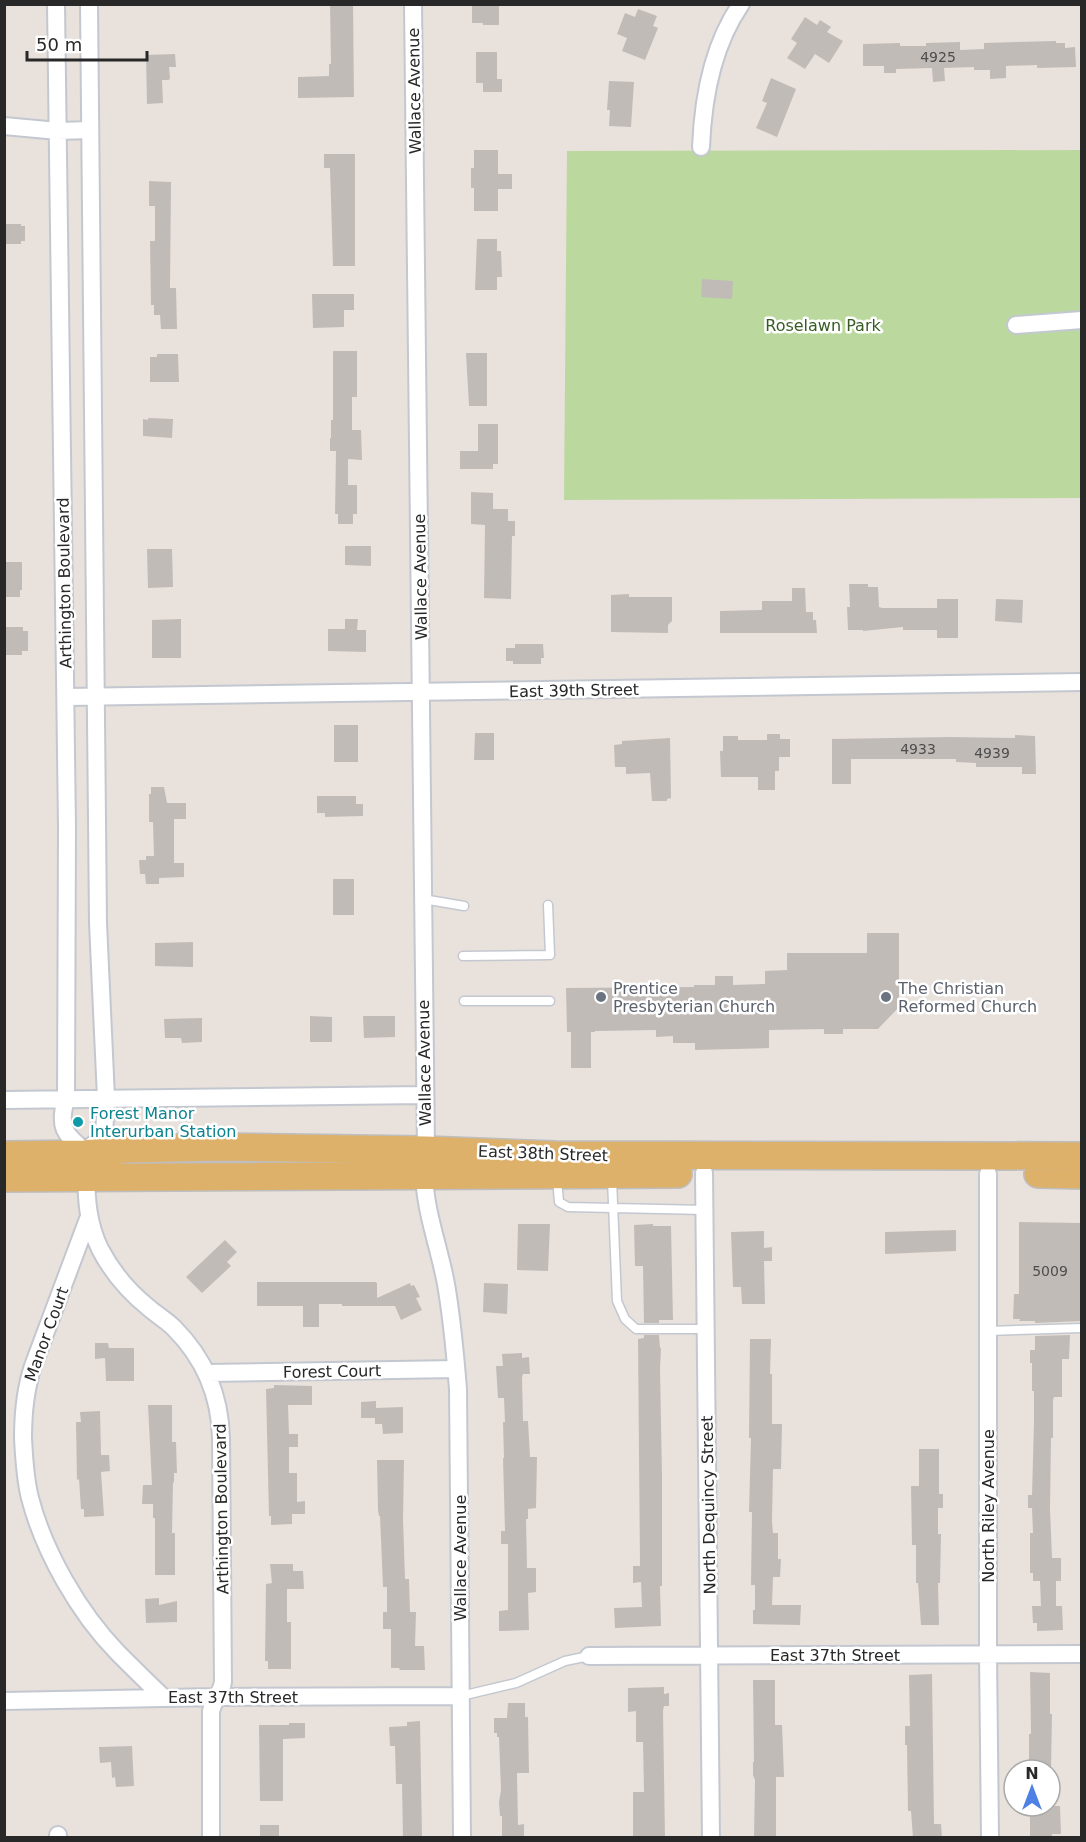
<svg xmlns="http://www.w3.org/2000/svg" width="1086" height="1842" font-family="'DejaVu Sans',sans-serif">
	<style>
		.green { fill: #bbd99e }
		.building { fill: #c1bbb8 }
		.lines { fill: none; stroke-linecap: round; stroke-linejoin: round }
		.service-casing { stroke: #c3c8d0; stroke-width: 11 }
		.minor-casing { stroke: #c3c8d0; stroke-width: 20 }
		.primary-casing { stroke: #bebebe; stroke-width: 30 }
		.service { stroke: #fff; stroke-width: 8 }
		.minor { stroke: #fff; stroke-width: 16 }
		.primary { stroke: #deb16b; stroke-width: 27 }
		.worship-dot { fill: #6b7280; stroke: #fff; stroke-width: 2 }
		.culture-dot { fill: #0f9aa8; stroke: #fff; stroke-width: 2 }
		.labels { text-anchor: middle; stroke-width: 5; stroke-linejoin: round; paint-order: stroke }
		.number-label { font-size: 14px; fill: #4e4d4c }
		.street-label { font-size: 16px; fill: #282828; stroke: #fff }
		.park-label { font-size: 16px; fill: #375b22; stroke: #fff }
		.worship-label { font-size: 16px; fill: #5b616d; stroke: #fff; text-anchor: start }
		.culture-label { font-size: 16px; fill: #0d838f; stroke: #fff; text-anchor: start }
	</style>
	<rect width="100%" height="100%" fill="#e9e1db"/>
	<path class="green" d="M1081,150V498L564,500L567,151Z"/>
	<path class="building" d="M330,4H353L354,97L298,98V77L329,76V64H331Z
		M472,4H499V25H483V23H472Z
		M638,9L657,16L653,26L658,28L645,60L622,51L627,38L617,34L625,13L635,17Z
		M805,17L817,25L820,20L831,27L827,32L843,41L829,63L815,54L805,69L787,58L797,43L791,39Z
		M1056,41V43H1065V48L1075,47L1076,67L1037,68V65L1006,66V78L990,79V70H974V67L944,68L945,81L933,82L932,68L896,69V73H884V66H863V44L900,43V46H926V43L960,42V50L984,49V43Z
		M476,52H497V79H502V92H483V83H476Z
		M175,54L176,67H169L170,78L169,80H162L163,103L147,104L146,55Z
		M771,78L796,89L777,137L756,128L767,103L762,101Z
		M609,81L634,82L631,127L609,126L610,110H607Z
		M474,150H498V174H512V189H498V211H474V188H471V168H474Z
		M324,154H355V266H333L330,168H324Z
		M149,181L171,182L170,288H176L177,329H161L160,315H154V305H151L150,241H155V206H149Z
		M4,224H21V226H25V241H21V244H4Z
		M477,239H497V251H501L502,277H497V290H475Z
		M702,279L733,281L732,299L701,297Z
		M312,294H354V310H344V327L313,328Z
		M333,351H357V397H352V430H361L362,460L348,459V485H357V514H353V524H338V514H335L336,451H330V438H331V420H333Z
		M466,353H487V406H469Z
		M157,354H178L179,382H150V357H157Z
		M148,418L173,419L172,438L143,436V419L148,420Z
		M478,424H498V464H493V469H460V451H478Z
		M471,492L493,493V509H508V521H515V536H512L511,599L484,598L485,525L471,524Z
		M345,546H371V566L345,565Z
		M147,549H172L173,587L148,588Z
		M4,562H22V590H20V597H4Z
		M849,584H868V587H878L879,607L882,608H937V599H958V638H937V630H903V627L863,631V630H848L847,607H850Z
		M792,588H805L806,612H813V620H816L817,633H720V611L760,610H762V601H792Z
		M629,594V597H672V621L668,625V633L611,632V595Z
		M996,599L1023,600L1022,623L995,621Z
		M181,619V658H152V620Z
		M345,619H358L357,630H366V652L328,651V629H345Z
		M4,627H23V631H28V651H22V655H4Z
		M515,644H543L544,658H541V664H513V661H506V648H515Z
		M334,725H358V762H334Z
		M475,733H494V760H474Z
		M767,734H780V739H790V757H779V771H775V790H758V777H721L720,751H723V736H738V740H767Z
		M1015,735L1035,736L1036,774H1022V767H976V763L956,762V759H851V784H832V739L950,737L1015,738Z
		M670,738L671,798L667,799V801H652L650,773L626,774V767H615L614,745L622,744V741Z
		M151,787H164L167,803H186V819H174V863H184V877L159,878V884H146L145,874H140L139,860H146V856H154L153,822H149V794H151Z
		M317,796H356V804H363V816L325,817V813H317Z
		M333,879H354V915H333Z
		M867,933H899V1007L878,1029H843V1034H824V1029L769,1030V1048L695,1050V1043H673V1036L656,1037V1030L595,1031V1032H591V1068H571V1032H567L566,988L694,987V985H715V976H733V985L765,984V971L787,970V953H867Z
		M193,942V967L155,966V943Z
		M310,1016L332,1017V1042H310Z
		M363,1016H395V1037L364,1038Z
		M202,1018V1042L182,1043L181,1038H165L164,1019Z
		M1019,1222L1080,1223V1247H1082V1321L1035,1323V1321H1019L1020,1319H1013L1014,1294H1019Z
		M518,1224H550L548,1271L517,1270Z
		M653,1224V1226H671L673,1320H659V1323H644L643,1266H635L634,1225Z
		M956,1230V1251L885,1254V1232Z
		M764,1231V1248L772,1247V1261H764L765,1304H742L741,1287H733L731,1232Z
		M225,1240L237,1252L227,1262L231,1266L202,1293L186,1277Z
		M257,1282H375L377,1283V1298L410,1283L411,1286L414,1285L420,1297L416,1298L422,1310L401,1320L395,1306H342V1304H319V1327H303V1306H257Z
		M484,1283L508,1284L507,1314L483,1312Z
		M644,1335H659L660,1348H661L660,1368L662,1477V1586H660L661,1626L615,1628L614,1608L642,1607L641,1582L633,1583V1566H640L638,1339L644,1338Z
		M1070,1335L1069,1359H1062V1397H1054L1053,1400V1438H1051L1050,1509L1052,1558H1061V1581H1056V1606H1062L1063,1630L1037,1631V1623H1033L1032,1606H1041L1040,1581H1033V1573H1030V1533H1033L1032,1508H1028V1495H1032L1034,1423V1391H1032V1363H1030V1350H1035V1336Z
		M750,1339H771L770,1374H772V1424H782L781,1469H773L772,1521L773,1533H778V1559H781L780,1577H773L772,1605H801L800,1625L753,1624V1610H755V1585H751L752,1512H749L751,1438H749Z
		M95,1343H108L109,1348H134V1381H106L105,1358L95,1359Z
		M522,1353V1358L529,1357L530,1374H523L522,1378L523,1421H528L530,1457H537L536,1508L528,1509V1519H526L527,1568H536V1592L528,1593L529,1630L499,1631V1611L508,1610V1544H501V1531H505L503,1458H504L503,1422H505L504,1398H498L496,1366H503L502,1354Z
		M274,1385L312,1386V1405H288L289,1434H298V1447H289V1473H297V1502L305,1501V1514H292V1524L271,1525V1516H269L266,1389L274,1388Z
		M376,1401V1408L403,1407V1433L383,1434L382,1424H375V1418H361V1402Z
		M148,1405H172V1442H176L177,1473H174V1482L173,1483L172,1533H175V1575H155V1518H153V1504H142L143,1485H152Z
		M100,1411L101,1455H109L110,1471L101,1472L104,1516L84,1517V1509H81L79,1479L77,1480L76,1422H81L80,1412Z
		M919,1449H939V1494H943V1508H938V1534H941L940,1583H938L939,1625H921L918,1583H916V1545H912L911,1486H919Z
		M377,1460H404L403,1519L405,1579H409L410,1612H416L415,1646H424L425,1670H400L399,1668H391V1629H383V1612H387V1587H383L380,1516H379L378,1510Z
		M270,1564H293V1571H303L304,1589H287V1622H291V1669H268V1661H265L266,1584L272,1583Z
		M159,1598V1605L177,1601V1622L146,1623L145,1599Z
		M1030,1672L1050,1673V1714H1052L1051,1770H1031V1766H1029V1734H1031Z
		M932,1674L934,1824H941L942,1837L913,1838L911,1811H908L907,1745H905V1726H910L909,1675Z
		M753,1680H775V1725H782L784,1777H776V1838H754L755,1780L753,1775V1762H754Z
		M664,1687V1694L669,1693V1706H664L663,1711L665,1838H633V1792H644L643,1742H636V1711L628,1712V1688Z
		M508,1703H525V1717H528L529,1773H517L518,1825L524,1824V1838H502V1816H500L499,1802L501,1790L499,1737H497V1733H494V1718H507Z
		M420,1721L422,1838H403L402,1784H396L395,1746H390L389,1727L407,1726V1722Z
		M289,1723H305V1738L283,1739V1801H260L259,1725H289Z
		M132,1746L134,1786L116,1787L115,1777L112,1778L111,1762L100,1763L99,1747Z
		M1033,1806H1060L1061,1834H1052V1838H1030V1808H1033Z
		M260,1825H279V1838H260Z"/>
	<g class="lines">
		<g class="service-casing">
			<path id="service" d="M423,899L464,906
				M463,956L550,955L548,905
				M464,1001H550
				M557,1179L559,1202L568,1207L705,1210
				M612,1179L617,1301L625,1319L636,1329H706
				M988,1331L1082,1328
				M461,1696L516,1683L565,1661L589,1656"/>
		</g>
		<g class="minor-casing">
			<path id="minor" d="M56,4L67,827L66,1099C58,1127 64,1134 85,1151C87,1186 84,1216 100,1249C112,1272 129,1292 149,1308C157,1315 166,1320 174,1328C204,1358 220,1396 221,1438L223,1682C221,1693 214,1700 211,1711V1838
				M413,4L426,1150
				M4,126L58,131L90,130
				M701,147C703,97 712,46 741,4
				M1016,325L1082,320
				M66,697L1082,682
				M4,1100L424,1095
				M85,1151L104,1136L106,1098L98,923L89,4
				M704,1173L711,1838
				M424,1174C425,1210 438,1244 445,1279C452,1315 455,1352 458,1389L462,1838
				M988,1174V1653L990,1838
				M88,1219L33,1366C25,1390 23,1413 23,1438C24,1458 25,1479 30,1498C44,1552 79,1613 118,1653C133,1668 148,1683 164,1698
				M207,1373L456,1369
				M589,1656L1082,1654
				M4,1701L216,1697L461,1696
				M58,1835V1838"/>
		</g>
		<g class="primary-casing">
			<path id="primary" d="M4,1155L85,1154L127,1149L218,1147L426,1150L555,1155L1082,1156
				M1038,1174L1082,1175
				M4,1178L678,1174"/>
		</g>
		<use href="#service" class="service"/>
		<use href="#minor" class="minor"/>
		<use href="#primary" class="primary"/>
	</g>
	<g class="worship-dot">
		<circle cx="601" cy="997" r="6"/>
		<circle cx="886" cy="997" r="6"/>
	</g>
	<circle class="culture-dot" cx="78" cy="1122" r="6"/>
	<g class="labels">
		<g class="number-label">
			<text x="938" y="62">4925</text>
			<text x="918" y="754">4933</text>
			<text x="992" y="758">4939</text>
			<text x="1050" y="1276">5009</text>
		</g>
		<g class="street-label">
			<text transform="translate(414 91) rotate(-91)" y="6">Wallace Avenue</text>
			<text transform="translate(420 577) rotate(-91)" y="6">Wallace Avenue</text>
			<text transform="translate(64 583) rotate(-91)" y="6">Arthington Boulevard</text>
			<text transform="translate(574 690) rotate(-1)" y="6">East 39th Street</text>
			<text transform="translate(424 1063) rotate(-91)" y="6">Wallace Avenue</text>
			<text transform="translate(543 1153) rotate(2)" y="6">East 38th Street</text>
			<text transform="translate(46 1334) rotate(-70)" y="6">Manor Court</text>
			<text transform="translate(332 1371) rotate(-1)" y="6">Forest Court</text>
			<text transform="translate(708 1505) rotate(-91)" y="6">North Dequincy Street</text>
			<text transform="translate(988 1506) rotate(-90)" y="6">North Riley Avenue</text>
			<text transform="translate(221 1509) rotate(-91)" y="6">Arthington Boulevard</text>
			<text transform="translate(460 1558) rotate(-90)" y="6">Wallace Avenue</text>
			<text x="835" y="1661">East 37th Street</text>
			<text x="233" y="1703">East 37th Street</text>
		</g>
		<g class="park-label">
			<text x="823" y="331">Roselawn Park</text>
		</g>
		<g class="worship-label">
			<text x="613" y="994">Prentice<tspan x="613" dy="18">Presbyterian Church</tspan></text>
			<text x="898" y="994">The Christian<tspan x="898" dy="18">Reformed Church</tspan></text>
		</g>
		<g class="culture-label">
			<text x="90" y="1119">Forest Manor<tspan x="90" dy="18">Interurban Station</tspan></text>
		</g>
	</g>
	<rect width="1086" height="1842" fill="none" stroke="#282828" stroke-width="12"/>
	<g transform="translate(1032 1788)"><circle r="28" fill="#ffffff" stroke="#a9a9a9" stroke-width="1.5"/>
	<path d="M0-4.5L10 22L0 15L-10 22Z" fill="#4e81e3"/>
	<text y="-9" font-size="16" font-weight="bold" text-anchor="middle" fill="#282828">N</text>
	</g>
	<path d="M27 51v9h120v-9" fill="none" stroke="#282828" stroke-width="3"/>
	<text x="36" y="51" font-size="18" fill="#282828" stroke="#ffffff" stroke-width="4.5" paint-order="stroke">50 m</text>
</svg>
